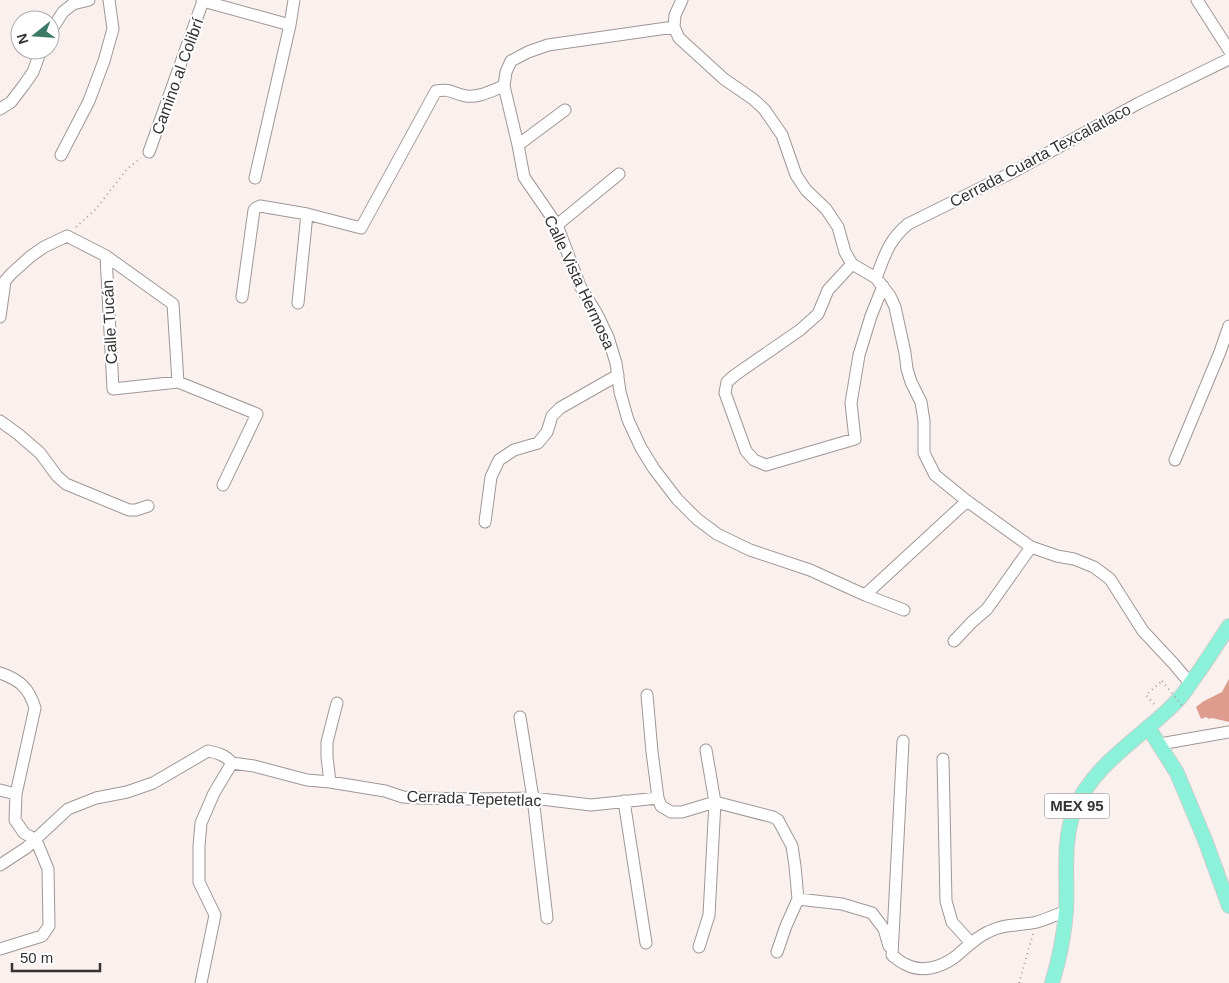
<svg xmlns="http://www.w3.org/2000/svg" width="1229" height="983" font-family="Arial,sans-serif">
	<style>
		.forest { fill: #dd9c8e }
		.lines { fill: none; stroke-linecap: round; stroke-linejoin: round }
		.minor-casing { stroke: #9f9795; stroke-width: 13 }
		.major-casing { stroke: #cfcece; stroke-width: 16 }
		.path { stroke: #a7a19f; stroke-width: 2; stroke-dasharray: 1 4; stroke-linecap: butt }
		.minor { stroke: #fff; stroke-width: 11 }
		.major { stroke: #8bf1d8; stroke-width: 14 }
		.path-bridge { stroke: #a7a19f; stroke-width: 2; stroke-dasharray: 1 4; stroke-linecap: butt }
		.labels { text-anchor: middle; stroke-width: 4; stroke-linejoin: round; paint-order: stroke }
		.shield { fill: #fff; stroke: #72706f; stroke-width: 1 }
		.shield-label { font-size: 15px; font-weight: bold; fill: #353231 }
		.street-label { font-size: 16px; fill: #353231; stroke: #fff }
	</style>
	<rect width="100%" height="100%" fill="#faf1ef"/>
	<path class="forest" d="M1229,679V722L1212,718L1209,719L1206,717L1201,719L1196,707L1204,701L1222,692Z"/>
	<g class="lines">
		<g class="minor-casing">
			<path id="minor" d="M682,0L675,15L674,27L679,38L724,79L753,99L764,109L782,135L796,175L806,190L826,209L838,227L845,252L852,264L876,278L890,296L895,307L905,353L907,369L911,382L921,402L924,421V453L935,475L967,501L1031,547L1057,556L1074,559L1094,567L1110,579L1143,631L1173,663L1190,683
				M1197,0L1229,50
				M203,1L290,25L255,178
				M290,25L294,0
				M674,27L548,45L528,52L511,61L506,72L504,86L518,145L524,177L557,225L580,286L597,314L608,337L616,363L620,392L628,420L641,448L654,469L677,499L697,519L717,534L750,550L810,570L865,595L904,610
				M50,32L63,12L73,4L89,0
				M0,109L11,102L24,85L33,72L41,50
				M518,145L565,110
				M149,152L203,1L202,0
				M61,155L89,101L104,61L113,29L109,0
				M557,225L619,174
				M106,256L113,389L178,382L257,414L223,485
				M852,264L828,290L818,314L800,330L735,375L727,382L725,393L746,451L754,460L766,465L855,439L851,403L859,355L871,316L883,286
				M876,278C885,255 888,241 908,224L1013,172L1139,103L1229,59
				M242,297L254,210L256,208L260,206L307,214L361,228L436,91C452,88 453,94 466,96C479,98 493,90 504,86
				M298,303L307,214
				M0,317L5,281L11,274L31,256L44,247L67,236L106,256L173,304L178,382
				M0,421L18,434L40,453L57,476L66,484L129,510H136L148,506
				M1175,460L1220,352L1229,326
				M485,522L491,477L499,460L514,450L538,443L547,432L552,416L560,408L618,375
				M865,595L967,501
				M954,641L972,622L987,609L1031,547
				M0,673C20,680 29,688 35,708L16,794L15,820L24,833L36,840
				M647,695L652,752L658,798L661,806L671,812H682L715,802L773,817L778,820L792,846L795,866L798,899L786,926L777,952
				M520,717L533,798L547,918
				M903,741L892,955C896,958 900,962 905,964C921,973 940,968 955,957C966,948 975,938 988,932C1006,923 1020,926 1037,922C1047,919 1056,915 1066,911
				M1160,744L1229,732
				M943,759L946,901L952,922L971,943
				M232,763L254,766L307,780L330,782L385,791L403,797L420,798L473,799L533,798L591,805L658,798
				M330,782L327,757V742L337,703
				M0,790L16,794
				M624,801L646,943
				M0,865L26,848L68,809L96,798L127,792L153,783L208,751C218,753 225,755 232,763
				M798,899L842,904L872,913L884,929L889,946
				M699,947L709,915L715,802L706,750
				M0,949L42,936L49,926L48,869L36,840
				M201,983L215,915L199,882V846L201,823L214,793L232,763"/>
		</g>
		<g class="major-casing">
			<path id="major" d="M1148,727L1177,773L1205,840L1229,906
				M1052,983C1059,960 1064,936 1066,912C1068,879 1062,843 1074,811C1092,764 1144,736 1177,701C1184,694 1189,685 1195,677C1207,660 1218,643 1229,626"/>
		</g>
		<path class="path" d="M76,227L96,209L127,169L141,158
			M1154,704L1146,695L1162,681
			M1019,983L1033,934"/>
		<use href="#minor" class="minor"/>
		<use href="#major" class="major"/>
		<path class="path-bridge" d="M1162,681L1184,708"/>
	</g>
	<g class="labels">
		<rect class="shield" x="1044.5" y="793.5" width="65" height="25" rx="4"/>
		<g class="shield-label">
			<text x="1077" y="811">MEX 95</text>
		</g>
		<g class="street-label">
			<text transform="translate(177 76) rotate(-70)" y="6">Camino al Colibrí</text>
			<text transform="translate(1040 155) rotate(-28)" y="6">Cerrada Cuarta Texcalatlaco</text>
			<text transform="translate(580 282) rotate(65)" y="6">Calle Vista Hermosa</text>
			<text transform="translate(109 322) rotate(-93)" y="6">Calle Tucán</text>
			<text transform="translate(474 798) rotate(2)" y="6">Cerrada Tepetetlac</text>
		</g>
	</g>
	<g transform="translate(35 35) rotate(253)"><circle r="24" fill="#ffffff" stroke="#aeadad"/>
	<path d="M0-4L9 19L0 12L-9 19Z" fill="#3b7a67"/>
	<text y="-8" font-size="14" font-weight="bold" text-anchor="middle" fill="#353231">N</text>
	</g>
	<path d="M12 963v8h88v-8" fill="none" stroke="#353231" stroke-width="2.5"/>
	<text x="20" y="963" font-size="15" fill="#353231" stroke="#ffffff" stroke-width="4" paint-order="stroke">50 m</text>
</svg>
